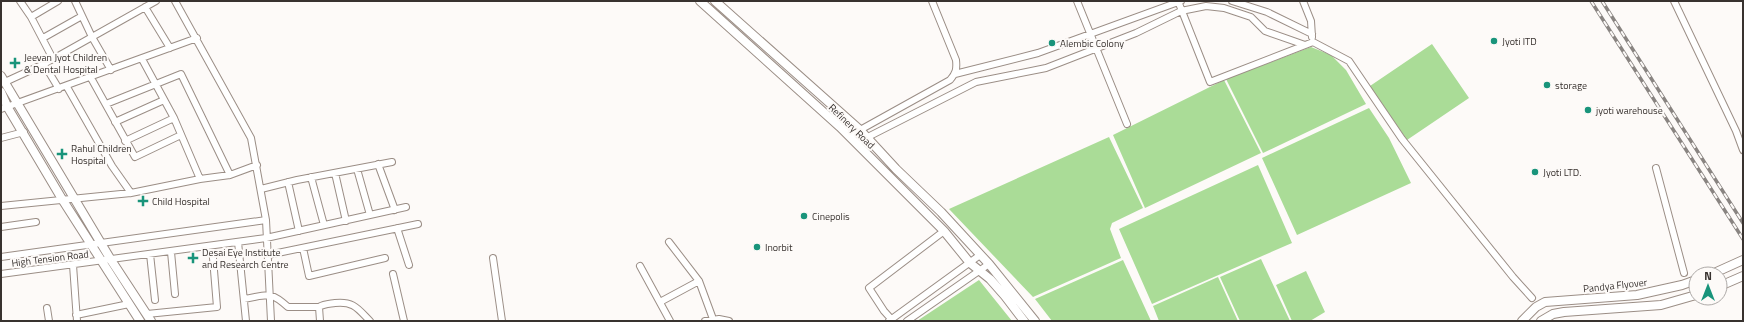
<svg xmlns="http://www.w3.org/2000/svg" width="1744" height="322" font-family="'Titillium Web',sans-serif">
	<style>
		.green { fill: #aadc97 }
		.lines { fill: none; stroke-linecap: round; stroke-linejoin: round }
		.minor-casing { stroke: #9b8e86; stroke-width: 8 }
		.major-casing { stroke: #9b8e86; stroke-width: 10 }
		.minor { stroke: #fff; stroke-width: 6 }
		.major { stroke: #fff; stroke-width: 8 }
		.rail-casing { stroke: #898481; stroke-width: 3.5 }
		.rail { stroke: #fdfaf8; stroke-width: 2; stroke-dasharray: 6; stroke-linecap: butt }
		.poi-dot { fill: #19947b; stroke: #fdfaf8; stroke-width: 1.5 }
		.labels { text-anchor: middle; stroke-width: 4; stroke-linejoin: round; paint-order: stroke }
		.poi-label { font-size: 10px; fill: #38322f; stroke: #fdfaf8; text-anchor: start }
		.street-label { font-size: 10px; fill: #38322f; stroke: #fdfaf8 }
	</style>
	<rect width="100%" height="100%" fill="#fdfaf8"/>
	<path class="green" d="M1432,44L1469,98L1407,140L1370,86Z
		M1311,47L1331,55L1346,70L1366,104L1263,153L1226,79Z
		M1224,80L1261,153L1145,208L1113,135Z
		M1369,108L1389,138L1411,183L1297,235L1262,158Z
		M1109,137L1143,208L1112,223L1110,229L1121,258L1033,297L949,209Z
		M1258,165L1292,243L1152,304L1119,229Z
		M1261,259L1290,321H1240L1220,277Z
		M1123,260L1151,321H1052L1035,299Z
		M1306,271L1325,312L1310,321H1292L1276,285Z
		M1218,277L1238,321H1159L1153,306Z
		M979,280L1012,321H917Z"/>
	<g class="lines">
		<g class="minor-casing">
			<path id="minor" d="M20,1L31,17L53,59
				M75,1L92,37L111,70
				M175,1L251,138L266,220L271,321
				M1077,1L1127,124
				M1178,1L1210,82L1313,42L1349,61L1402,139L1513,277L1532,298
				M1232,1L1267,12L1312,34
				M1303,1L1311,21L1312,37
				M1674,1L1736,131L1743,150
				M145,7L170,48
				M31,17L58,1
				M43,38L82,16
				M142,59L174,118L200,179
				M44,64L59,89
				M955,74L1038,53L1181,1
				M91,78L135,157L181,135
				M5,82L44,64L156,1
				M67,87L112,166L131,193
				M106,104L181,74L230,175
				M1,109L197,38
				M115,122L164,100
				M850,137L860,130L950,80C956,73 957,69 956,60L932,1
				M1,138L24,132
				M125,141L174,118
				M856,143L976,82L1046,68L1136,33L1181,11L1206,6L1224,8L1251,17L1265,31L1305,45
				M378,164L395,210
				M1656,168L1684,273
				M357,169L370,215
				M335,173L346,221
				M311,177L324,225
				M288,182L299,231
				M261,189L297,180L392,162
				M1,206L131,193L200,179L230,175L257,165
				M1,227L36,222
				M397,228L409,265
				M238,242L246,321
				M669,242L699,281L713,319
				M303,248L309,276L385,258
				M171,252L175,294
				M150,254L155,300
				M268,255L418,224
				M1,257L266,220
				M493,258L502,321
				M73,265L77,321
				M640,266L670,321
				M1,274L266,238L406,207
				M393,274L404,321
				M244,299C268,295 269,290 288,307H319
				M660,302L699,281
				M47,308L49,321
				M147,314L217,307L212,246
				M76,315L129,304
				M320,321L319,307C324,304 329,304 335,303C354,301 358,309 370,321
				M705,321L719,319L729,321
				M889,321L980,255
				M893,321L884,311L869,288L944,231
				M907,321L989,264"/>
		</g>
		<g class="major-casing">
			<path id="major" d="M700,1L840,127L944,231L970,263L990,279L1005,296L1024,321
				M715,1L860,130L896,169L941,212L989,264L1035,321
				M1,76L111,260L151,321
				M1,92L8,108L62,199L140,321
				M1712,274L1743,260
				M1720,286L1743,276
				M1522,321L1536,307L1545,302L1637,295L1682,285L1696,280
				M1541,321L1553,314L1564,312L1661,305L1696,295"/>
		</g>
		<use href="#minor" class="minor"/>
		<use href="#major" class="major"/>
		<g class="rail-casing">
			<path id="rail" d="M1591,1L1743,239
				M1602,1L1743,223"/>
		</g>
		<use href="#rail" class="rail"/>
	</g>
	<g class="poi-dot">
		<circle cx="1494" cy="41" r="4"/>
		<circle cx="1052" cy="43" r="4"/>
		<path d="M13 57h4v4h4v4h-4v4h-4v-4h-4v-4h4z"/>
		<circle cx="1547" cy="85" r="4"/>
		<circle cx="1588" cy="110" r="4"/>
		<path d="M60 148h4v4h4v4h-4v4h-4v-4h-4v-4h4z"/>
		<circle cx="1535" cy="172" r="4"/>
		<path d="M141 195h4v4h4v4h-4v4h-4v-4h-4v-4h4z"/>
		<circle cx="804" cy="216" r="4"/>
		<circle cx="757" cy="247" r="4"/>
		<path d="M191 252h4v4h4v4h-4v4h-4v-4h-4v-4h4z"/>
	</g>
	<g class="labels">
		<g class="poi-label">
			<text x="1502" y="45">Jyoti lTD</text>
			<text x="1060" y="47">Alembic Colony</text>
			<text x="24" y="61">Jeevan Jyot Children<tspan x="24" dy="12">&amp; Dental Hospital</tspan></text>
			<text x="1555" y="89">storage</text>
			<text x="1596" y="114">jyoti warehouse</text>
			<text x="71" y="152">Rahul Children<tspan x="71" dy="12">Hospital</tspan></text>
			<text x="1543" y="176">Jyoti LTD.</text>
			<text x="152" y="205">Child Hospital</text>
			<text x="812" y="220">Cinepolis</text>
			<text x="765" y="251">Inorbit</text>
			<text x="202" y="256">Desai Eye Institute<tspan x="202" dy="12">and Research Centre</tspan></text>
		</g>
		<g class="street-label">
			<text transform="translate(852 126) rotate(44)" y="4">Refinery Road</text>
			<text transform="translate(50 258) rotate(-7)" y="4">High Tension Road</text>
			<text transform="translate(1615 285) rotate(-6)" y="4">Pandya Flyover</text>
		</g>
	</g>
	<rect width="1744" height="322" fill="none" stroke="#38322f" stroke-width="4"/>
	<g transform="translate(1708 286)"><circle r="19" fill="#fdfaf8" stroke="#aeaaa8"/>
	<path d="M0-3L7 15L0 10L-7 15Z" fill="#19947b"/>
	<text y="-6" font-size="11" font-weight="bold" text-anchor="middle" fill="#38322f">N</text>
	</g>
</svg>
